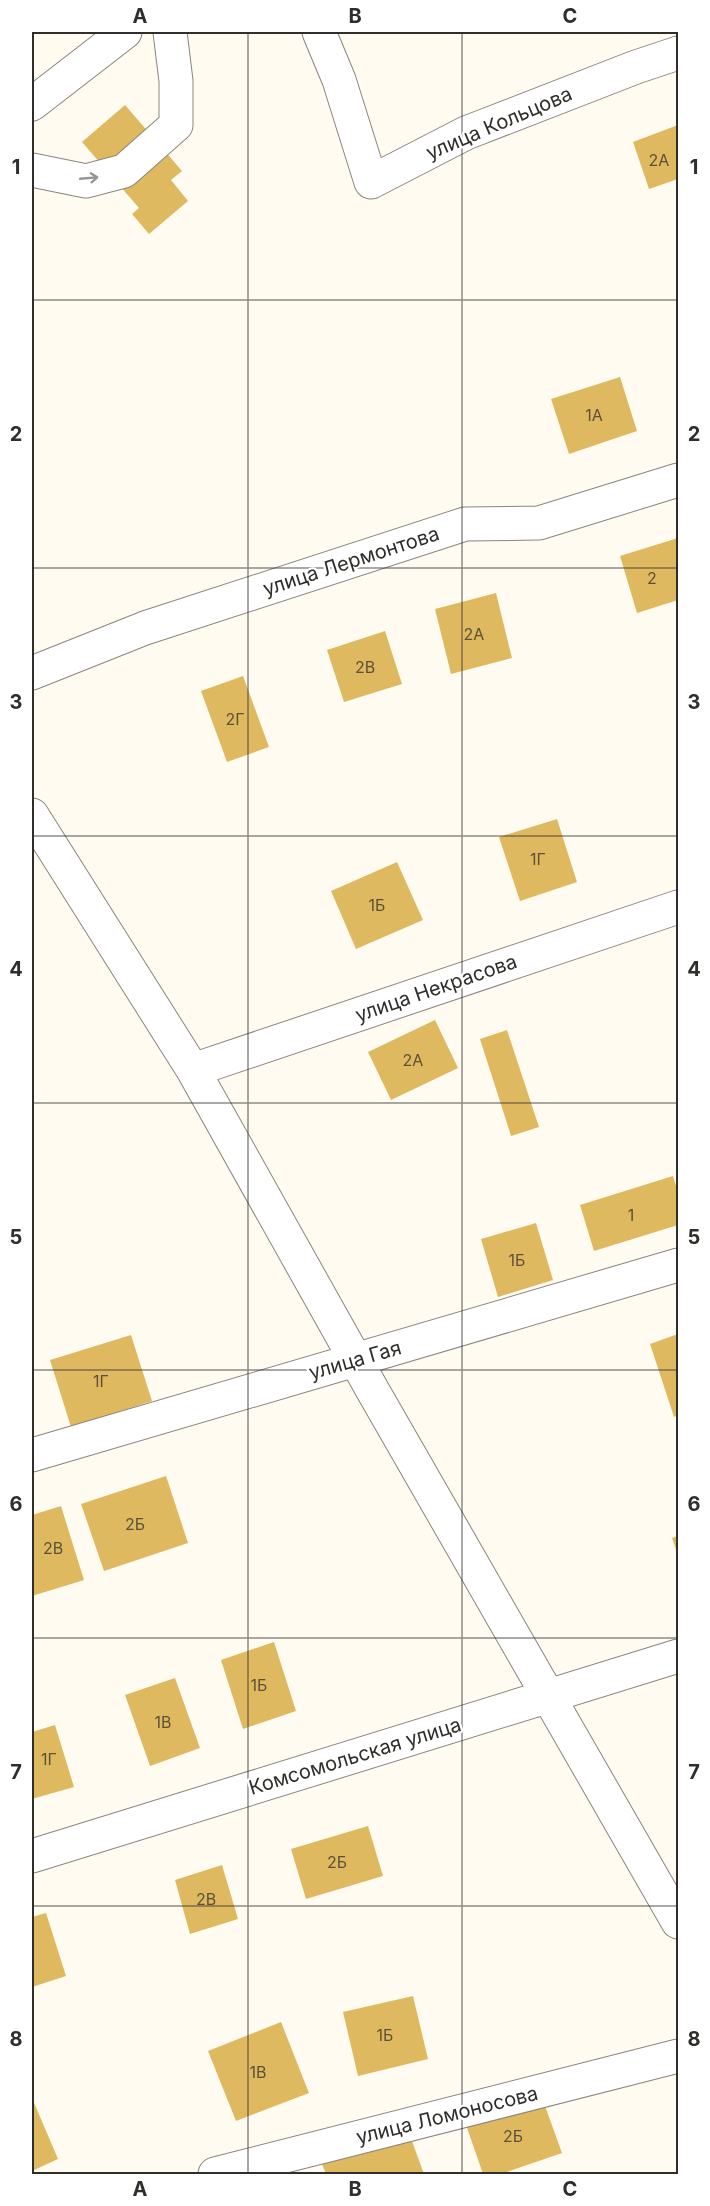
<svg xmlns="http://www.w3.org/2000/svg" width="710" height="2206" font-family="Inter,sans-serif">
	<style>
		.building { fill: #dfb95f }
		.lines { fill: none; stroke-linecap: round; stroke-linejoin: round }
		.minor-casing { stroke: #8a867e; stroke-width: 35 }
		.minor { stroke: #fff; stroke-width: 33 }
		.oneway { stroke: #989695 }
		.grid { fill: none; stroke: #302e2b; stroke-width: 1.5; stroke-opacity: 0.55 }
		.labels { text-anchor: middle; stroke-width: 4.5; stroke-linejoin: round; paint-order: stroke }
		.number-label { font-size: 16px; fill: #5c5138 }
		.street-label { font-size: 20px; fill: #302e2b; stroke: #fff }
		.neatline { fill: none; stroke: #302e2b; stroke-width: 2 }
		.grid-label { font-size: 20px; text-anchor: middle; font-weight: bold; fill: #302e2b }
	</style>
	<rect width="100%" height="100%" fill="#fffbf1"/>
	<path class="building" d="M125,105L182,171L171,180L188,201L149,234L132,214L139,208L82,142Z
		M678,125V179L649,189L633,142Z
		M620,377L637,431L569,454L551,399Z
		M678,538V600L637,613L620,556Z
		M496,593L512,658L451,674L435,609Z
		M385,631L402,684L344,702L327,650Z
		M243,676L269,747L227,762L201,691Z
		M557,819L577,882L520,901L499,837Z
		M397,862L423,920L356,949L331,891Z
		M435,1020L458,1068L391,1100L368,1052Z
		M507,1030L539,1127L511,1136L480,1039Z
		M673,1176L678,1193V1225L594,1251L580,1205Z
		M536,1223L553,1280L498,1297L481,1239Z
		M678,1334V1415L674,1417L650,1344Z
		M131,1335L152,1401L71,1427L50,1360Z
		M166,1476L188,1543L104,1571L81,1504Z
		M61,1506L84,1580L32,1596V1515Z
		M678,1536V1555L672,1538Z
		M274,1642L296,1711L243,1729L221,1660Z
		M175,1678L200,1748L150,1766L125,1695Z
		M55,1725L74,1787L32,1799V1732Z
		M368,1826L383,1876L306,1899L291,1849Z
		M222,1865L238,1919L190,1934L175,1880Z
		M46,1913L66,1976L32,1987V1917Z
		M413,1996L428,2059L358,2076L343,2012Z
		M281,2022L309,2093L236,2121L208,2051Z
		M540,2092L562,2153L501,2174H483L464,2119Z
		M32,2098L58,2159L32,2171Z
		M409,2133L424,2174H326L322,2164Z"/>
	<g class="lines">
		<g class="minor-casing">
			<path id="minor" d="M319,32L339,80L371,182L466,133L636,67L678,53
				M32,104L125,32
				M32,170L86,181L124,171L176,125V81L170,32
				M32,673L145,628L465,524L539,523L678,480
				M32,815L193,1070L373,1391L678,1922
				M193,1070L678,907
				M32,1455L678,1265
				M32,1856L678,1656
				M215,2174L678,2056"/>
		</g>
		<use href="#minor" class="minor"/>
	</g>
	<defs><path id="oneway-shaft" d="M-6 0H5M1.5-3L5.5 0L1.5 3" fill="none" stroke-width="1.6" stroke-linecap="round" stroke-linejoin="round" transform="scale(1.5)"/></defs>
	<use class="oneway" href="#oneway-shaft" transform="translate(89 178) rotate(-5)"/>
	<path class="grid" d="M248,32V2174M462,32V2174M32,300H678M32,568H678M32,836H678M32,1103H678M32,1370H678M32,1638H678M32,1906H678"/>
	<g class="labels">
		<g class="number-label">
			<text x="659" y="166">2А</text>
			<text x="594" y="421">1А</text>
			<text x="652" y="584">2</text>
			<text x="474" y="640">2А</text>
			<text x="365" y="673">2В</text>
			<text x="235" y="725">2Г</text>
			<text x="538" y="865">1Г</text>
			<text x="377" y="911">1Б</text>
			<text x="413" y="1066">2А</text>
			<text x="631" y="1221">1</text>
			<text x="517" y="1266">1Б</text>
			<text x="101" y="1387">1Г</text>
			<text x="135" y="1530">2Б</text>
			<text x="53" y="1554">2В</text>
			<text x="259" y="1691">1Б</text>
			<text x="163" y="1728">1В</text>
			<text x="49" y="1765">1Г</text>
			<text x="337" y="1868">2Б</text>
			<text x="206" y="1905">2В</text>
			<text x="385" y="2041">1Б</text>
			<text x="258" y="2078">1В</text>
			<text x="513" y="2142">2Б</text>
		</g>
		<g class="street-label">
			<text transform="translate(499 123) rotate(-23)" y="7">улица Кольцова</text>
			<text transform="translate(351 561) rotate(-18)" y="7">улица Лермонтова</text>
			<text transform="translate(436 988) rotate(-19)" y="7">улица Некрасова</text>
			<text transform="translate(355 1360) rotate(-16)" y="7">улица Гая</text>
			<text transform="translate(355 1756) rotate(-17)" y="7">Комсомольская улица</text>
			<text transform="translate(447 2115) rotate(-14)" y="7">улица Ломоносова</text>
		</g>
	</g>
	<rect width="710" height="2206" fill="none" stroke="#ffffff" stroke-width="66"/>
	<rect x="33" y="33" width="644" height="2140" class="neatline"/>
	<g class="grid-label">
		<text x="140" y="23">A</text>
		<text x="355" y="23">B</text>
		<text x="570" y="23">C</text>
		<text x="16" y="174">1</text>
		<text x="694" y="174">1</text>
		<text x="16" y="441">2</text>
		<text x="694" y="441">2</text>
		<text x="16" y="709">3</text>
		<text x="694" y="709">3</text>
		<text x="16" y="976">4</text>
		<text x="694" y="976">4</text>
		<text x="16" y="1244">5</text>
		<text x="694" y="1244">5</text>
		<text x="16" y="1511">6</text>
		<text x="694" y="1511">6</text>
		<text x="16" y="1779">7</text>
		<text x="694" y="1779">7</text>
		<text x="16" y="2046">8</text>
		<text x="694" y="2046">8</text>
		<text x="140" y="2196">A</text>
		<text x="355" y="2196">B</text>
		<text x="570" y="2196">C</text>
	</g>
</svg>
